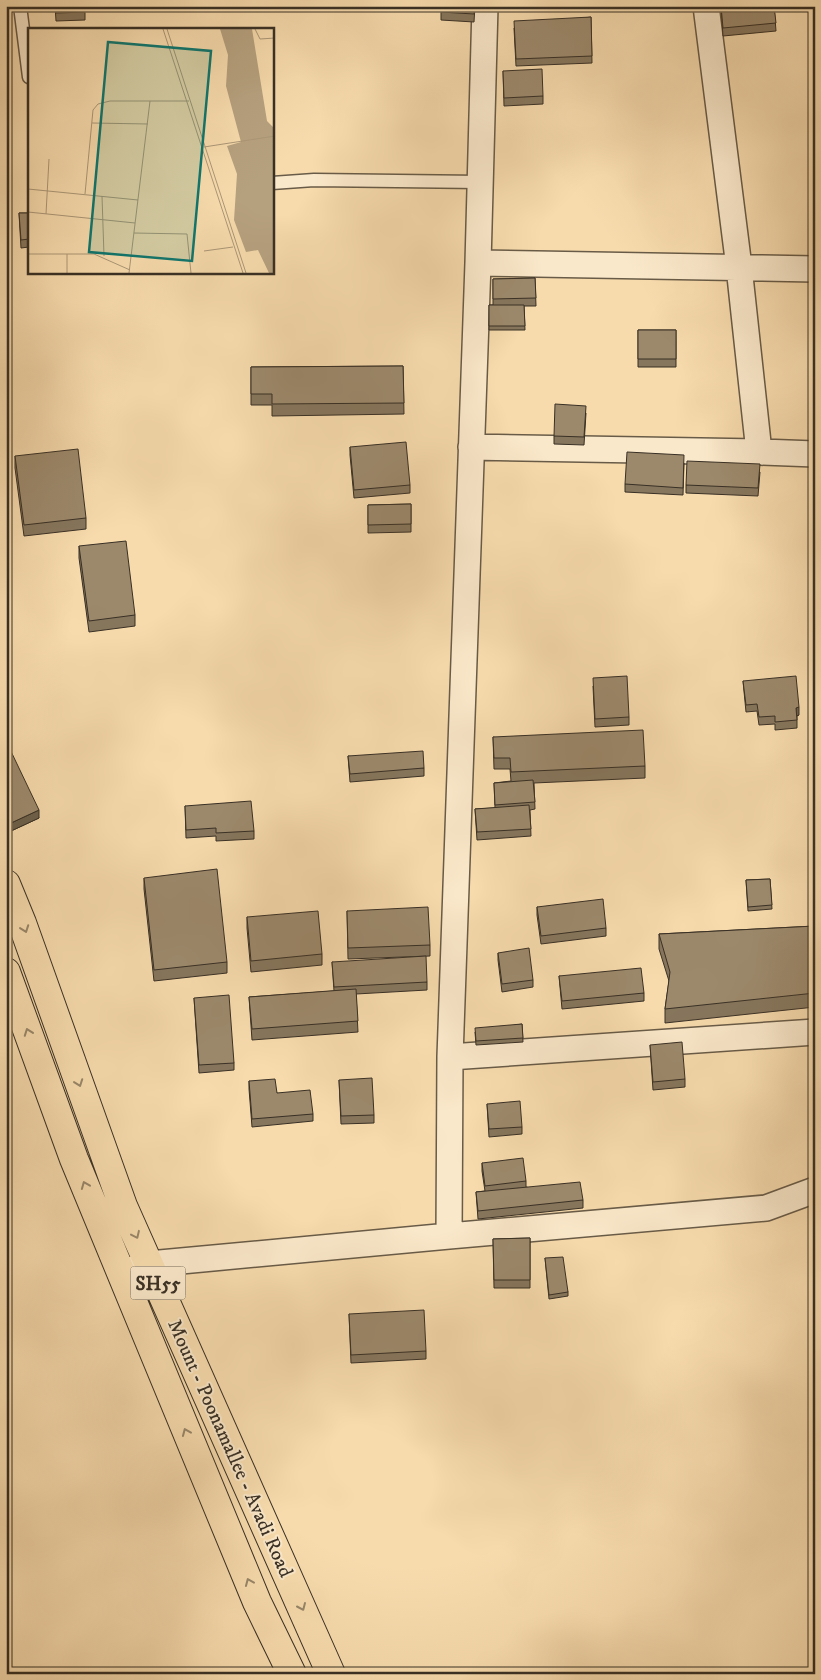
<svg xmlns="http://www.w3.org/2000/svg" width="821" height="1680" font-family="'IM FELL DW Pica',serif">
	<style>
		.lines { fill: none; stroke-linecap: round; stroke-linejoin: round }
		.lane-casing { stroke: #685b47; stroke-width: 15 }
		.street-casing { stroke: #685b47; stroke-width: 28 }
		.primary-casing { stroke: #393025; stroke-width: 30 }
		.lane { stroke: #fae8ca; stroke-width: 12 }
		.street { stroke: #fae8ca; stroke-width: 25 }
		.primary { stroke: #f7dbad; stroke-width: 28 }
		.wall { fill: #86765d; stroke: #393025 }
		.shaded-wall { fill: #6d604c; stroke: #393025 }
		.building { fill: #9c896c; stroke: #393025 }
		.oneway { stroke: #988669 }
		.labels { text-anchor: middle; stroke-width: 4; stroke-linejoin: round; paint-order: stroke }
		.shield { fill: #fae8ca; stroke: #736756; stroke-width: 1 }
		.shield-label { font-size: 19px; font-weight: bold; fill: #393025 }
		.street-label { font-size: 20px; fill: #393025; stroke: #fae8ca }
		.inset-road { fill: none; stroke: #ab9777; stroke-width: 1 }
		.view { fill: #0f766e; fill-opacity: 0.15; stroke: #0f766e; stroke-width: 2.5 }
		.inset-edge { fill: none; stroke: #393025; stroke-width: 2.5 }
	</style>
	<rect width="100%" height="100%" fill="#f7dbad"/>
	<filter id="stains"><feTurbulence type="fractalNoise" baseFrequency=".004" numOctaves="4"/><feColorMatrix values="0 0 0 0 .2 0 0 0 0 .09 0 0 0 0 .02 0 0 0 .5 -.17"/></filter>
	<radialGradient id="worn" r=".72"><stop offset=".6" stop-color="#630" stop-opacity="0"/><stop offset="1" stop-color="#630" stop-opacity=".3"/></radialGradient>
	<g class="lines">
		<g class="lane-casing">
			<path id="lane" d="M20,6L29,77
				M272,183L314,180L480,182"/>
		</g>
		<g class="street-casing">
			<path id="street" d="M706,6L739,267L759,452
				M478,263L815,269
				M471,447L759,452L815,454
				M450,1057L815,1032
				M449,1236L766,1208L815,1190
				M121,1273L149,1264L449,1236L450,1057L478,263L485,6"/>
		</g>
		<g class="primary-casing">
			<path id="primary" d="M6,884L22,923L123,1206L331,1674
				M6,972L74,1159L257,1602L292,1674"/>
		</g>
		<use href="#lane" class="lane"/>
		<use href="#street" class="street"/>
		<use href="#primary" class="primary"/>
	</g>
	<path class="wall" d="M55,6H85V20L56,21Z
		M441,6H475L474,22L441,20Z
		M721,6H774L776,31L723,36Z
		M591,17L592,63L516,66L514,28Z
		M503,71L543,96V104L504,106Z
		M19,213H29V247L21,248Z
		M535,278L536,306H524L525,330H489V305H493V279Z
		M638,330H676V367H638Z
		M403,366L404,414L272,416V405H251V367Z
		M586,413L584,445L554,444V436Z
		M350,447L410,485V493L354,498L350,455Z
		M15,456L86,518V529L24,536L15,468Z
		M684,463L683,495L625,492V484Z
		M760,472L758,496L686,493V485Z
		M411,504V532L368,533V505Z
		M79,546L135,615V626L89,632L79,558Z
		M743,681L799,715L797,716V728L775,730V724L759,725L757,711L746,712Z
		M593,686L629,717V725L595,727Z
		M493,737L645,766V778L534,783L535,809L530,810L531,836L477,840L475,809L495,808L494,783L511,781L510,769H494Z
		M6,743L39,818L11,831L6,820Z
		M348,756L424,768V776L350,782Z
		M185,806L254,831V839L216,841V836L186,838Z
		M144,878L227,962V973L154,981L144,889Z
		M770,879L772,909L748,911L746,880Z
		M537,907L606,928V936L541,944L537,915Z
		M347,911L430,945V956L348,959Z
		M247,917L322,954V965L251,972L247,928Z
		M815,926V1007L665,1023V1009L669,981L659,949V934Z
		M498,953L533,980V987L502,992L498,960Z
		M332,962L427,982V990L356,994L358,1032L252,1040L249,997L334,991Z
		M559,976L644,993V1001L562,1009Z
		M194,998L234,1063V1070L199,1073Z
		M522,1024L523,1042L476,1045L475,1032Z
		M650,1045L685,1079V1087L653,1090Z
		M339,1080L374,1115V1123L341,1124Z
		M249,1081L277,1093L313,1114V1121L252,1127L249,1089Z
		M487,1104L522,1127V1134L489,1137Z
		M482,1163L526,1181V1187L583,1200V1208L478,1219L476,1192L485,1191L482,1171Z
		M530,1238V1288H494L493,1239Z
		M545,1258L568,1292V1296L549,1299Z
		M349,1314L426,1351V1359L351,1363Z"/>
	<path class="shaded-wall" d="M799,707V715L796,716V708Z
		M39,810V818L11,831V823Z
		M10,1122V1134L6,1135V1123Z"/>
	<path class="building" d="M56,6H85V12L56,13Z
		M441,6H475L474,14L441,12Z
		M721,6H774L776,23L723,28Z
		M591,17L592,56L516,59L514,21Z
		M542,69L543,96L504,98L503,71Z
		M19,213H29V239L21,240Z
		M535,278L536,298L493,299V279Z
		M489,305H524L525,326H489Z
		M638,330H676V359H638Z
		M403,366L404,403L272,404V394H251V367Z
		M555,404L586,406L584,437L554,436Z
		M406,442L410,485L354,490L350,447Z
		M78,449L86,518L24,525L15,456Z
		M627,452L684,455L683,488L625,484Z
		M687,461L760,464L758,488L686,485Z
		M411,504V524L368,525V505Z
		M126,541L135,615L89,621L79,546Z
		M627,676L629,717L595,719L593,678Z
		M796,676L799,707L796,708L797,720L775,722V716L759,717L757,704L746,705L743,681Z
		M643,730L645,766L511,772L510,758H494L493,737Z
		M6,743H7L39,810L11,823L6,813Z
		M423,751L424,768L350,774L348,756Z
		M533,780L535,802L495,805L494,783Z
		M251,801L254,831L216,833V828L186,830L185,806Z
		M529,805L531,829L477,832L475,809Z
		M217,869L227,962L154,970L144,878Z
		M770,879L772,905L748,907L746,880Z
		M603,899L606,928L541,936L537,907Z
		M428,907L430,945L348,948L347,911Z
		M318,911L322,954L251,961L247,917Z
		M815,926V993L665,1009L670,972L659,934Z
		M529,948L533,980L502,984L498,953Z
		M426,956L427,982L334,987L332,962Z
		M641,968L644,993L562,1001L559,976Z
		M356,989L358,1021L252,1029L249,997Z
		M229,995L234,1063L199,1065L194,998Z
		M522,1024L523,1038L476,1041L475,1028Z
		M682,1042L685,1079L653,1082L650,1045Z
		M372,1078L374,1115L341,1116L339,1080Z
		M275,1079L277,1093L310,1090L313,1114L252,1119L249,1081Z
		M520,1101L522,1127L489,1129L487,1104Z
		M6,1110L10,1122L6,1123Z
		M523,1158L526,1181L485,1186L482,1163Z
		M580,1182L583,1200L478,1211L476,1192Z
		M530,1238V1280H494L493,1239Z
		M563,1257L568,1292L549,1295L545,1258Z
		M424,1310L426,1351L351,1355L349,1314Z"/>
	<defs><path id="oneway-chevron" d="M-2-3.5L2.5 0L-2 3.5" fill="none" stroke-width="1.6" stroke-linecap="round" stroke-linejoin="round" transform="scale(1.25)"/></defs>
	<g class="oneway">
		<use href="#oneway-chevron" transform="translate(25 929) rotate(70)"/>
		<use href="#oneway-chevron" transform="translate(28 1032) rotate(-110)"/>
		<use href="#oneway-chevron" transform="translate(79 1083) rotate(70)"/>
		<use href="#oneway-chevron" transform="translate(85 1185) rotate(-112)"/>
		<use href="#oneway-chevron" transform="translate(136 1235) rotate(65)"/>
		<use href="#oneway-chevron" transform="translate(186 1432) rotate(-113)"/>
		<use href="#oneway-chevron" transform="translate(249 1582) rotate(-113)"/>
		<use href="#oneway-chevron" transform="translate(302 1607) rotate(66)"/>
	</g>
	<g class="labels">
		<rect class="shield" x="130.5" y="1266.5" width="55" height="33" rx="4"/>
		<g class="shield-label">
			<text x="158" y="1290">SH55</text>
		</g>
		<g class="street-label">
			<text transform="translate(231 1448) rotate(66)" y="7">Mount - Poonamallee - Avadi Road</text>
		</g>
	</g>
	<g transform="translate(28 28)">
		<rect width="246" height="246" fill="#f7dbad"/>
		<path d="M192,1H224L239,93L246,100V245H241L230,222L218,224L206,192L209,146L199,118L213,114L198,58L200,27Z" fill="#b6a17f"/>
		<path class="inset-road" d="M135,1L215,245M139,1L218,245M227,1L232,11L247,10M64,95L120,96M176,119L247,108M0,161L110,172M57,166L65,82L70,76L82,73H122M74,168L76,228M0,184L107,195M18,186L21,131M106,205L159,206L163,245M176,223L205,219M0,226H66L102,242M39,245V226M101,245L122,73H161"/>
		<path class="view" d="M80,14L183,23L164,233L61,224Z"/>
		<rect width="246" height="246" class="inset-edge"/>
	</g>
	<rect width="821" height="1680" fill="none" stroke="#f7dbad" stroke-width="25"/>
	<rect x="8" y="8" width="806" height="1665" fill="none" stroke="#393025" stroke-width="2.5"/>
	<rect x="12" y="12" width="796" height="1655" fill="none" stroke="#393025"/>
	<rect width="100%" height="100%" filter="url(#stains)"/>
	<rect width="100%" height="100%" fill="url(#worn)"/>
</svg>
